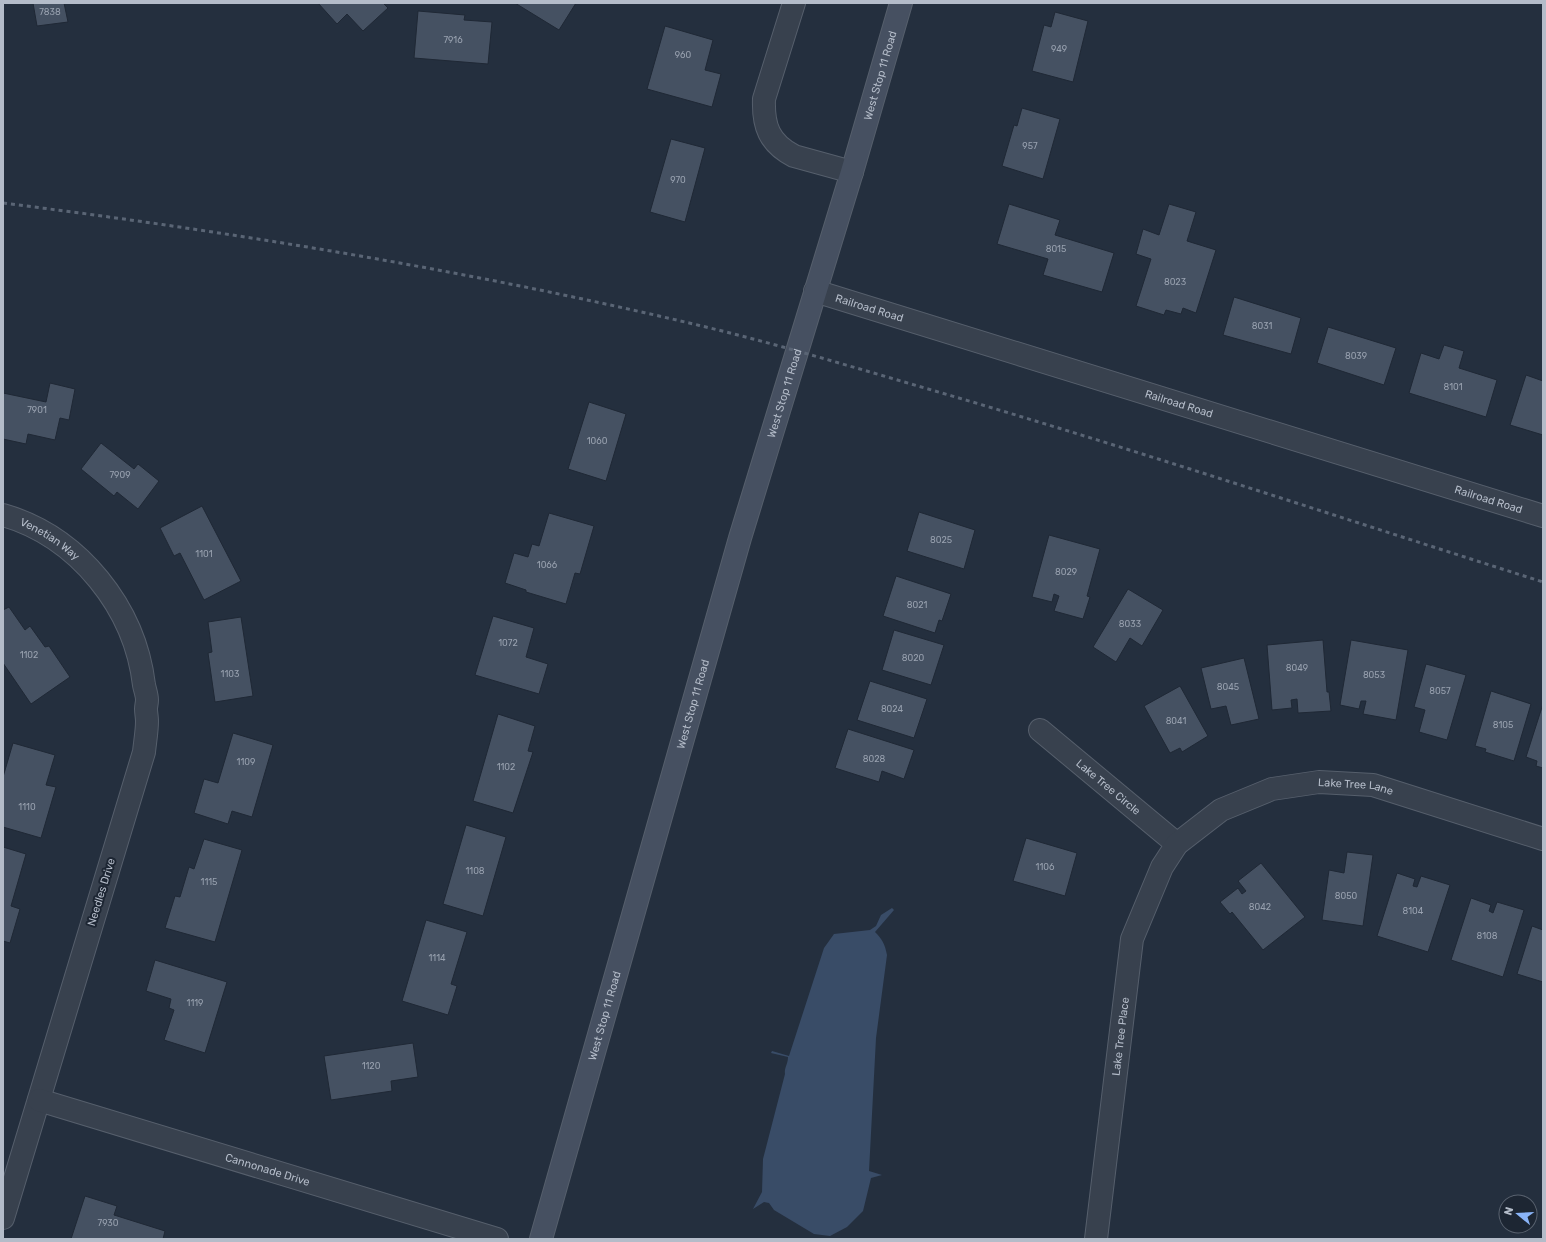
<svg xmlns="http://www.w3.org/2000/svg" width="1546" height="1242" font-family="Rubik,sans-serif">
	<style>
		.water { fill: #394c67 }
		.building { fill: #455162; stroke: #1f2835 }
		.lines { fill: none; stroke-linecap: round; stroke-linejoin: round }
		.minor-casing { stroke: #565f6c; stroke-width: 24 }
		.tertiary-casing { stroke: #565f6c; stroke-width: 24 }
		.secondary-casing { stroke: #565f6c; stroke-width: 24 }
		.minor { stroke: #38414e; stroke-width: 22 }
		.tertiary { stroke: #38414e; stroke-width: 22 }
		.secondary { stroke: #465061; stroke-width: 22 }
		.rail { stroke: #5a6575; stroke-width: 3; stroke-dasharray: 4 4; stroke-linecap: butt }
		.labels { text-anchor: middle; stroke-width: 4; stroke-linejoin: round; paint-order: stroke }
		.number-label { font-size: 9px; fill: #98a1af }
		.street-label { font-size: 11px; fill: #b4bcc9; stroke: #1d2633 }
	</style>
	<rect width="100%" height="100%" fill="#242f3e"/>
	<path class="water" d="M892,908L894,910L875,932C882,939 885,944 887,955L876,1038L869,1171L882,1175L871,1178L863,1211L847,1227L830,1236L814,1234L774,1210L769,1203L764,1202L753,1209L762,1192L763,1159L785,1074C784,1068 788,1064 788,1057L771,1053L772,1051L789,1056L824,948L834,934L870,930L876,926L881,915Z"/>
	<path class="building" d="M33,3H64L68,22L37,26Z
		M318,3H383L388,8L363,31L347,14L337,24Z
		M515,3H576L559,30Z
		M418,11L465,15L464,20L492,22L488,64L414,58Z
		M1055,12L1088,21L1073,82L1032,71L1044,25L1051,27Z
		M665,26L713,40L705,70L721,74L712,107L647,89Z
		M1022,108L1060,119L1043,179L1002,166L1014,125L1017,126Z
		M671,139L705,148L685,222L650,212Z
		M1009,204L1060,220L1055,235L1114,253L1102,292L1043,275L1048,259L997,244Z
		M1169,204L1196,212L1187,241L1216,250L1196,313L1183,308L1181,314L1166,310L1164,315L1136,306L1151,259L1136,254L1143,229L1159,235Z
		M1234,297L1301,318L1291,354L1223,335Z
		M1328,327L1396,348L1384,385L1317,363Z
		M1444,345L1464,351L1459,368L1497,380L1486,417L1409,393L1421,353L1439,359Z
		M1526,375L1543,381V435L1510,425Z
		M50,383L75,389L69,420L60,418L55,440L28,434L26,444L3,439V393L46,402Z
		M589,402L626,414L606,481L568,469Z
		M101,443L134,469L138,464L159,481L138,509L117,492L114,496L81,469Z
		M202,506L241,581L204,600L180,553L174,556L160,528Z
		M919,512L975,530L964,569L907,551Z
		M549,513L594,526L580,574L575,573L566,604L526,592V590L505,583L514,553L528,557L532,544L539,546Z
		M1049,535L1100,549L1087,596L1090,597L1083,619L1054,611L1059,596L1054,594L1052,602L1032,597Z
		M896,576L951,594L942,621L939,620L935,633L883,616Z
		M1128,589L1163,610L1142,646L1130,638L1116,662L1093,647Z
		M9,607L25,630L30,626L45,647L49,646L70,677L31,704L3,663V610Z
		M493,616L534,628L526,657L548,664L539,694L475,675Z
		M241,617L253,696L215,702L208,653L212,652L208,622Z
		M894,630L944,645L931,685L882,670Z
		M1323,640L1327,692H1329L1331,711L1298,713L1297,699L1291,700L1292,708L1272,710L1267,645Z
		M1351,640L1408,650L1396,720L1363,714L1366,701H1361L1359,709L1340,705Z
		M1244,658L1259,719L1231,725L1226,706L1211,709L1201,668Z
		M1426,664L1466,675L1447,740L1419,732L1425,710L1414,707Z
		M870,681L927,699L914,738L857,720Z
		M1180,686L1208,736L1182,752L1180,748L1170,753L1144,706Z
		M1491,691L1531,704L1514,761L1485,752L1486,749L1475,746Z
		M1543,704V768L1536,766L1537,761L1526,757Z
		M498,714L535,726L528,751L533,752L513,813L473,801Z
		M848,729L914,750L904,779L882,771L879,782L835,768Z
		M233,733L273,745L252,817L232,811L228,824L194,813L204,779L218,783Z
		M13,743L55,755L46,785L56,787L41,838L3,827V777Z
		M466,825L506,837L483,916L443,904Z
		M1026,838L1077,853L1065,896L1013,881Z
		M204,839L242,850L215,942L165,928L175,896L180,897L189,867L194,869Z
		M3,847L26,854L11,906L20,909L10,943L3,941Z
		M1347,852L1373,855L1363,926L1322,920L1329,870L1344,873Z
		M1261,863L1305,917L1263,950L1232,912L1230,914L1220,902L1238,888L1242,894L1246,891L1238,881Z
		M1397,873L1415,879L1413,886L1417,887L1421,876L1450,885L1428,952L1377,936Z
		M1471,898L1491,905L1489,911L1493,913L1497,902L1524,910L1503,977L1451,960Z
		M426,920L467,932L451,984L457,986L448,1015L402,1001Z
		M1532,926L1543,930V982L1517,974Z
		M155,960L227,982L205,1053L164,1040L174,1010L169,1008L171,999L146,991Z
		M413,1043L418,1077L391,1081L392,1091L331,1100L324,1056Z
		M85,1196L117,1206L114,1215L165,1231L163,1239H71Z"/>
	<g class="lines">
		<g class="minor-casing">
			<g id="minor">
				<path d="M794,3L764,99C763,126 769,143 794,156L852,172"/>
				<path id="s1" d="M3,515C79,537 135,608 144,685C145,690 147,695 147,700C147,703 146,706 146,709C146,713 147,717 147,721C147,731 145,742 144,752L3,1218"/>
				<path id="s2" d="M1040,730L1177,844"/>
				<path id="s3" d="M39,1100L497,1239"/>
				<path id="s4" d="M1096,1239L1132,939L1162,867L1177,844L1221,810L1272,789L1319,782L1373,785L1543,839"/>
			</g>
		</g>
		<g class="tertiary-casing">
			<g id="tertiary">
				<path id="s5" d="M815,291L1543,516"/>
			</g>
		</g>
		<g class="secondary-casing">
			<g id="secondary">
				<path id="s6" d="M541,1239L740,538L852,172L901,3"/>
			</g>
		</g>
		<use href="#minor" class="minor"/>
		<use href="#tertiary" class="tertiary"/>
		<use href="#secondary" class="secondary"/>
		<path class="rail" d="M3,203C241,233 478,272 710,328C780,345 849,366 918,386C1128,447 1335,516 1543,582"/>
	</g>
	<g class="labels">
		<g class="number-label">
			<text x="50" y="15">7838</text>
			<text x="453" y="43">7916</text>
			<text x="1059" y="52">949</text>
			<text x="683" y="58">960</text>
			<text x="1030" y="149">957</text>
			<text x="678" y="183">970</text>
			<text x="1056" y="252">8015</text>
			<text x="1175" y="285">8023</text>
			<text x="1262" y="329">8031</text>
			<text x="1356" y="359">8039</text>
			<text x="1453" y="390">8101</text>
			<text x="37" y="413">7901</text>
			<text x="597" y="444">1060</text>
			<text x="120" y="478">7909</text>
			<text x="941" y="543">8025</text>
			<text x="204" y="557">1101</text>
			<text x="547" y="568">1066</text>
			<text x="1066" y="575">8029</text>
			<text x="917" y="608">8021</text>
			<text x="1130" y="627">8033</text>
			<text x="508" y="646">1072</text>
			<text x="29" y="658">1102</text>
			<text x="913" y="661">8020</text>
			<text x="1297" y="671">8049</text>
			<text x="230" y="677">1103</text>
			<text x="1374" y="678">8053</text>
			<text x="1228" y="690">8045</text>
			<text x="1440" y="694">8057</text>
			<text x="892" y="712">8024</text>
			<text x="1176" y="724">8041</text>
			<text x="1503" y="728">8105</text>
			<text x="874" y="762">8028</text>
			<text x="246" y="765">1109</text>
			<text x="506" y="770">1102</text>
			<text x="27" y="810">1110</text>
			<text x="1045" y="870">1106</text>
			<text x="475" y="874">1108</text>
			<text x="209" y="885">1115</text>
			<text x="1346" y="899">8050</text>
			<text x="1260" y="910">8042</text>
			<text x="1413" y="914">8104</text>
			<text x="1487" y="939">8108</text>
			<text x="437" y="961">1114</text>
			<text x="195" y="1006">1119</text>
			<text x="371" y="1069">1120</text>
			<text x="108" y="1226">7930</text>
		</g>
		<g class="street-label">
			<text dy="4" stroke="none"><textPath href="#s6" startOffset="1212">West Stop 11 Road</textPath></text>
			<text dy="4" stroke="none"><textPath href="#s5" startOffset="57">Railroad Road</textPath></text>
			<text dy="4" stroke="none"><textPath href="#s6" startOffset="880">West Stop 11 Road</textPath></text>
			<text dy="4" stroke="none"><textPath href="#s5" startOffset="381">Railroad Road</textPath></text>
			<text dy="4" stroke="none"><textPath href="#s5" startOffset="705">Railroad Road</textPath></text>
			<text dy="4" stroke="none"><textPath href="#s1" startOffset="53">Venetian Way</textPath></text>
			<text dy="4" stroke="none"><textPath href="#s6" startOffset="556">West Stop 11 Road</textPath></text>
			<text dy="4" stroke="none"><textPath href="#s2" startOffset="89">Lake Tree Circle</textPath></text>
			<text dy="4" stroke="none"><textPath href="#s4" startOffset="603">Lake Tree Lane</textPath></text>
			<text transform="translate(101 892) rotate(-73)" y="4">Needles Drive</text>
			<text dy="4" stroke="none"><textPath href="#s6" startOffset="232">West Stop 11 Road</textPath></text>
			<text dy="4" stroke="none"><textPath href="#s4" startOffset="204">Lake Tree Place</textPath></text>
			<text dy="4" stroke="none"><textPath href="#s3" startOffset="239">Cannonade Drive</textPath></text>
		</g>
	</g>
	<rect width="1546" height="1242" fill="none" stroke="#b4bcc9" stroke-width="8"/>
	<g transform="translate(1518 1214) rotate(288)"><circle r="19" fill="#1d2633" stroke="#59626f"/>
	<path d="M0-3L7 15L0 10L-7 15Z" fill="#8ab4f8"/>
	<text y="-6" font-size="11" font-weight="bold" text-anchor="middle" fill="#b4bcc9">N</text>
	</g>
</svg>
